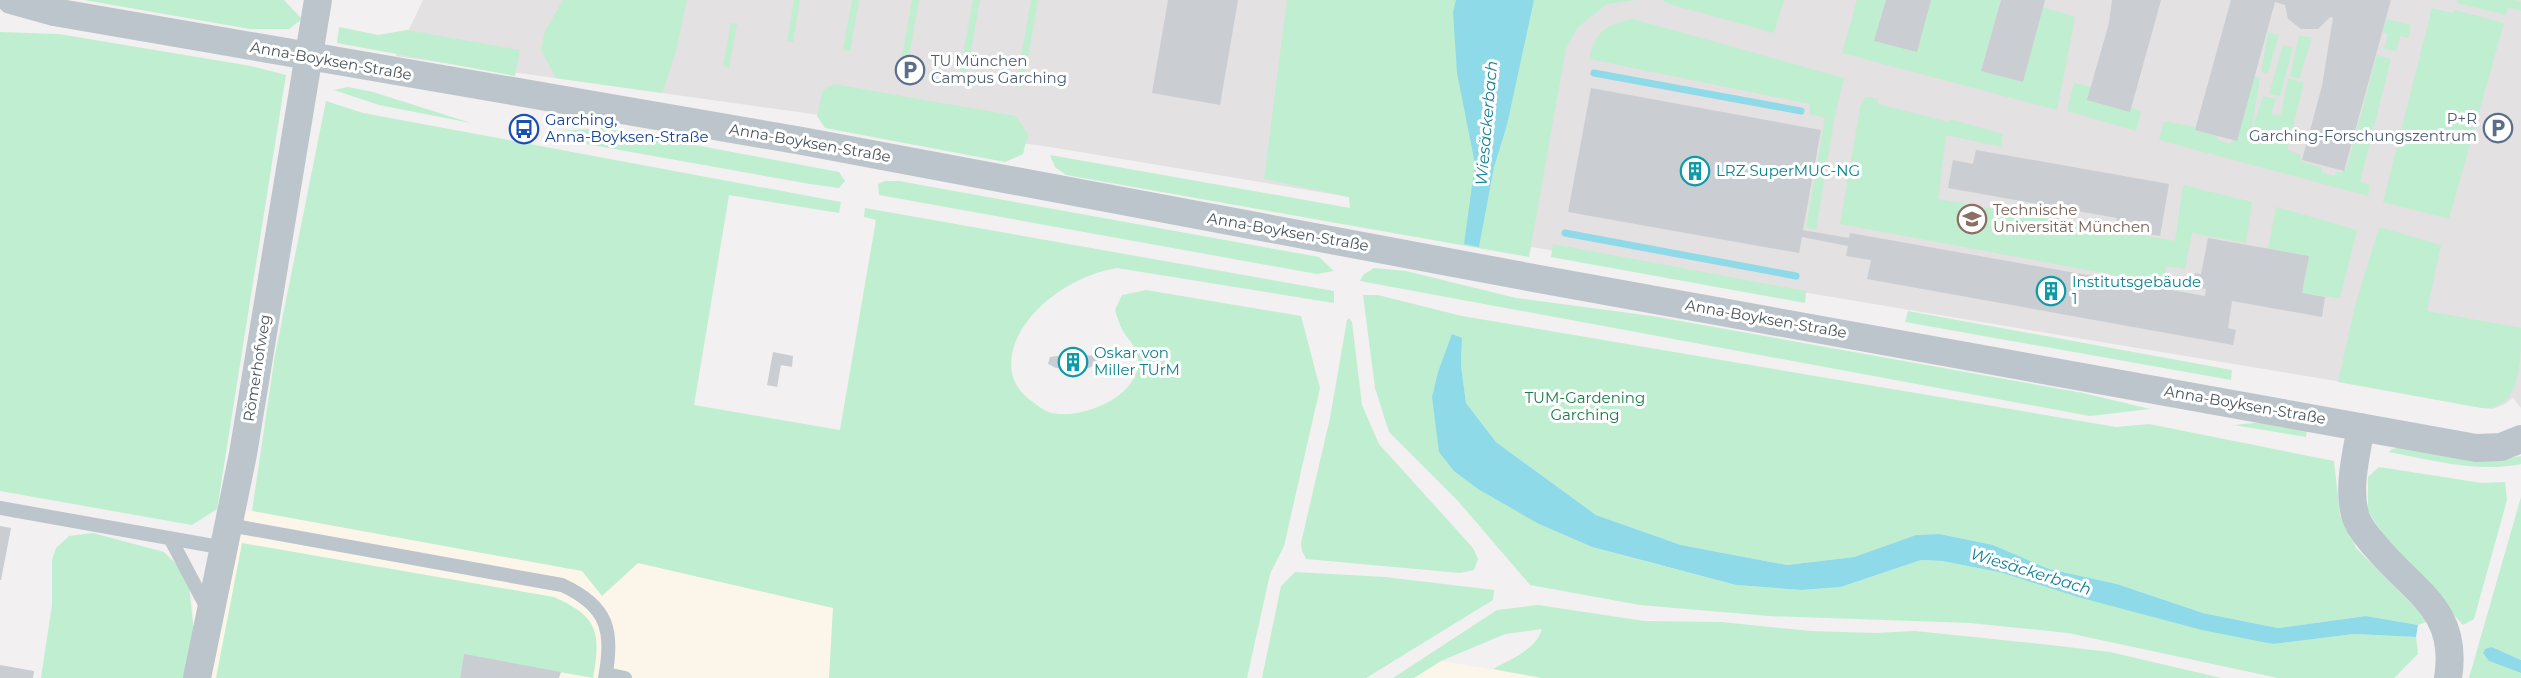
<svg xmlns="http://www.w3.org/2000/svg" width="2521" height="678" font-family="Montserrat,sans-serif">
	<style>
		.commercial { fill: #fcf6ea }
		.education { fill: #e3e1e1 }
		.green { fill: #c0eed0 }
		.water { fill: #8fdae9 }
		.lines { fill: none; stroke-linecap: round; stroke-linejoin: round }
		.stream { stroke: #8fdae9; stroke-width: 7 }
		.building { fill: #cacdd2 }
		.lane { stroke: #bcc5cc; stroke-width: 14 }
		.street { stroke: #bcc5cc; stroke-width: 28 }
		.labels { text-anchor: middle; stroke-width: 6; stroke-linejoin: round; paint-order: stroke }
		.street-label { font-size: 15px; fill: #48545c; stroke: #fff }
		.service-label { font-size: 15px; fill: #4e5e75; stroke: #fff; text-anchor: start }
		.transit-label { font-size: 15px; fill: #164399; stroke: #fff; text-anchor: start }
		.culture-label { font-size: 15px; fill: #0d838f; stroke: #fff; text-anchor: start }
		.education-label { font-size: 15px; fill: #785e54; stroke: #fff; text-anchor: start }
		.park-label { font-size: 15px; fill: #1a7c47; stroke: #fff }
		.water-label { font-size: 16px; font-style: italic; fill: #118197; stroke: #fff }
	</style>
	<rect width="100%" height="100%" fill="#f2f0f0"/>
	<path class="commercial" d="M231,510L252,511L582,571L638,563L833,608L829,678H183L194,632L193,603L215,579Z
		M1441,661L1542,678H1414Z"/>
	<path class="education" d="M423,0H2521V408L2513,398L2505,404L2493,409L2482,408L2348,383L1495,241L1350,197L1050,147L396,56Z"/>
	<path class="green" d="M84,0H284L302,19L289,29H250Z
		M563,0H687L675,55L662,93L556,78L541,50L545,31Z
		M794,0H800L793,42L787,41Z
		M852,0H859L850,51L843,50Z
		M912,0H919L908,63L901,62Z
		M973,0H980L967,73L960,71Z
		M1031,0H1038L1023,87L1016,86Z
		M1287,0H1636L1607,4L1578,27L1566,48L1529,257L1066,175L1055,167L1050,155L1350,208L1349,197L1264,179Z
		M1662,0H1784L1774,33L1669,4Z
		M1857,0H1886L1875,41L1916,52L1931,0H2001L1981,70L2023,82L2043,7L2075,17L2057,110L1842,53Z
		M2457,0H2515L2521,2V11L2508,7L2506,15L2457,3Z
		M2432,8L2453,13L2455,10L2504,23L2449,219L2383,202Z
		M1633,19L1844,78L1834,120L1816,230L1806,227L1825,118L1809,114L1810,104L1589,59C1596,31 1605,25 1633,19Z
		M2386,19L2411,25L2408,38L2400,36L2396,51L2384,49L2388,34L2383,32Z
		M731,23L737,24L729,68L723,66Z
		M339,27L378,35L407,30L520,50L515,76L337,43Z
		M0,32L59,34L251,66L286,75L217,509L192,525L0,491Z
		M2268,32L2279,35L2268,73L2261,72Z
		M2299,35L2312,38L2299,79L2290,76Z
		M2283,45L2293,48L2280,96L2269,94Z
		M2377,55L2391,59L2360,182L2370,185L2368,196L2159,140L2164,121L2195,127V130L2218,136V140L2230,144L2232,140L2237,141L2254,76L2260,78L2251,133L2263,96L2276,99L2271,114L2281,115L2288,78L2304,83L2287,150L2301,155L2300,161L2322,168L2321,172L2334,176L2336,172L2342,173L2343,169L2346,170Z
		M2074,83L2091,87L2141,112L2136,131L2067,111Z
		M834,84L1016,116L1028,134L1023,154L1005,162L825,128L817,116L823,90Z
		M348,87L373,92L471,123L379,105L334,90Z
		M1870,97L1878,99V104L1949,122L1950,119L2003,134L2001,147L1946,135L1938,199L2175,241L2183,185L2252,202L2246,243L2192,233L2185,269L2166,266L2163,284L1840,224L1861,103L1865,98Z
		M326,101L363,113L841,202L839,213L729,195L694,405L840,430L876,220L864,217L865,208L1334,291V303L1117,268C1083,274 1051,292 1029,319C1008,345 1001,381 1033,402C1037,405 1043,410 1048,412C1080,422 1147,395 1137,354C1136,346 1127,338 1123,331C1119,324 1117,317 1115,310L1122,295L1146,290L1301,316L1320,388L1284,546L1270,574L1247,678H829L833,608L638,563L602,596L582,571L252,511L275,355Z
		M605,128L839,172L845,181L839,188L810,184L558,139V131Z
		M885,181H899L1319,257L1334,271L1317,274L879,195L878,184Z
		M2276,207L2357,230L2340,298L2302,293L2309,256L2268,249Z
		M2379,227L2441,245L2427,311L2521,328C2521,361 2521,411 2482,408L2338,382L2355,306Z
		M1553,244L1806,291L1805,303L1551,257Z
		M1374,268L1406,271L1516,298L1652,316L2083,393L2150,409L2090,416L1360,281L1363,275Z
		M1363,295H1378L1462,316L2116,427L2149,424L2334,461L2340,515L2356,548L2429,621L2418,625L2366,616L2278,628L2203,613L2117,584L2049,569L1993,545L1940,534L1916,535L1854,557L1787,565L1681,545L1596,515L1496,442L1466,403L1461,365L1462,338L1438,372L1539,524L1592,547L1636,559L1736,585L1802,590L1841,587L1921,560L1942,561L2003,573L2273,644L2354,634L2416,637L2418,654L2394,678H2278L2068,633L1970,623L1769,616L1640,605L1530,585L1458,501L1389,432L1375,388Z
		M1908,311L2232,370L2231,380L1905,322Z
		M1349,318L1352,322L1362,405L1379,444L1473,548L1478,559L1474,570L1460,573L1306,559L1302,551L1301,543L1330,418L1347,320Z
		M2263,422L2307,427L2306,437L2234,425Z
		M2406,446L2506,459L2521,456V464C2478,473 2432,460 2389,452L2392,449Z
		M2379,467L2482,483L2505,482L2507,500L2474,619L2463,625L2386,539L2368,511V477Z
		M2521,497V660L2492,647L2489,661L2521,673V678H2469Z
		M93,533L164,552L188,576L194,632L183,678H41L52,605V560L56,548L69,536Z
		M242,543L554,597C599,617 601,633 593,678L464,655L460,678H216Z
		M1295,572L1385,577L1494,590L1493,600L1366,678H1262L1281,586Z
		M1538,605L1644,621L1721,622L1811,631L1875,633L1915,631L2041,644L2110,652L2221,678H1542L1493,669C1511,659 1536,650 1542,629L1505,634L1441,661L1414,678H1393L1497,610Z"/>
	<path class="water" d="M1456,0H1534L1507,125L1494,167L1479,247L1464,244L1475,164L1457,73L1453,12Z
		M1452,334L1462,338L1461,365L1466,403L1496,442L1596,515L1681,545L1787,565L1854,557L1916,535L1940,534L1993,545L2049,569L2117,584L2203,613L2278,628L2366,616L2418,625L2416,637L2354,634L2273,644L2202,630L2078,597L2003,573L1942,561L1921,560L1841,587L1802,590L1736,585L1592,547L1539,524L1478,489L1454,471L1439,452L1432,397L1438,372Z
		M2492,647L2521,660V673L2489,661L2483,653L2485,649Z"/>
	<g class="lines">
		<path class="stream" d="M1594,73L1801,111
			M1565,233L1796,276"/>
	</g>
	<path class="building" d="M1168,0H1238L1220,105L1152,93Z
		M1886,0H1931L1917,52L1874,41Z
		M2001,0H2045L2023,82L1981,71Z
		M2112,0H2161L2130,112L2087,100L2109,23Z
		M2231,0H2391L2344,171L2302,160L2322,86L2333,18L2330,17L2318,29H2301L2288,19L2285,5L2275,2L2237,141L2195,130Z
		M1591,88L1821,130L1803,230L1849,238L1850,233L2205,296L2206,289L2193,286L2195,273L2201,274L2208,238L2309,256L2302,293L2325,297L2322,317L2232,301L2228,328L2236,330L2233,345L1867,279L1871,260L1846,256L1848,246L1802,237L1799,253L1568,212Z
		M1976,150L2169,184L2160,236L2115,228L2117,218L1948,188L1953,160L1973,164Z
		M773,352L793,356L792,367L781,365L777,387L767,385Z
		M1073,354L1096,356L1098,363L1089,368L1072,369L1056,368L1048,364L1050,357Z
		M0,526L11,528L1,580H0Z
		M464,654L561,672L559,678H460Z
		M0,665L34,671L33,678H0Z"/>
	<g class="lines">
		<path class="lane" d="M0,508L225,548
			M229,525L562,585C608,606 614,631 605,678
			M170,538L207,608
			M606,674L625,678"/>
		<path class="street" d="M11,0L54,12L802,141L1539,279L2476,448L2501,447L2521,439
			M2361,427C2356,455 2347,490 2356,518C2361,530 2369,539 2377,548C2415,593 2459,610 2448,678
			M197,678L243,454L318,0"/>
	</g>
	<defs>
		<g id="parking-ring" transform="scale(1.5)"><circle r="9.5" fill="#fff" stroke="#5c6f8a" stroke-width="1.5"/><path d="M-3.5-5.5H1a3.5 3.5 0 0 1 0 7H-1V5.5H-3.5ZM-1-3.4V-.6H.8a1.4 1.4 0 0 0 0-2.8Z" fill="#5c6f8a"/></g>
		<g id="bus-ring" transform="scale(1.5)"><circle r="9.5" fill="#fff" stroke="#1a4fb4" stroke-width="1.5"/><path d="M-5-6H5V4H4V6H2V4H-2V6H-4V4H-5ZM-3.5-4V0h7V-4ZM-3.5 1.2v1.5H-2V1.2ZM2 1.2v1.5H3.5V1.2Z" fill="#1a4fb4"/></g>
		<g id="building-ring" transform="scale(1.5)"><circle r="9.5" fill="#fff" stroke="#0f9aa8" stroke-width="1.5"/><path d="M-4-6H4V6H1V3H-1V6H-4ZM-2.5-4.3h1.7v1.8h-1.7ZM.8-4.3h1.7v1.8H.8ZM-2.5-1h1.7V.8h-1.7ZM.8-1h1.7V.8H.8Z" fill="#0f9aa8"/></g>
		<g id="university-ring" transform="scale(1.5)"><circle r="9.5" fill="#fff" stroke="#8d6e63" stroke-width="1.5"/><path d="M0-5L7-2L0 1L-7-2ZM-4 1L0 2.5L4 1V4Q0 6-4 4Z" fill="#8d6e63"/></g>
	</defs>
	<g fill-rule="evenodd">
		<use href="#parking-ring" x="910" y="70"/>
		<use href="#parking-ring" x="2498" y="128"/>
		<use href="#bus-ring" x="524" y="129"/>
		<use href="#building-ring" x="1695" y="171"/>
		<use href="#university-ring" x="1972" y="219"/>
		<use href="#building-ring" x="2051" y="291"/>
		<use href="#building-ring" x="1073" y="362"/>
	</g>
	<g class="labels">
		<g class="street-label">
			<text transform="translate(331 61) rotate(10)" y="5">Anna-Boyksen-Straße</text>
			<text transform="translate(810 143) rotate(10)" y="5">Anna-Boyksen-Straße</text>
			<text transform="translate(1288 232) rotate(10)" y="5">Anna-Boyksen-Straße</text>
			<text transform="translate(1766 319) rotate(10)" y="5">Anna-Boyksen-Straße</text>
			<text transform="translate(257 368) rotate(-81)" y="5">Römerhofweg</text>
			<text transform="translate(2245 405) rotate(10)" y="5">Anna-Boyksen-Straße</text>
		</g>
		<g class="service-label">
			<text x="931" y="66">TU München<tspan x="931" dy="17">Campus Garching</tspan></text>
			<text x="2477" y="124" text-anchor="end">P+R<tspan x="2477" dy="17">Garching-Forschungszentrum</tspan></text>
		</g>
		<g class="transit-label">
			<text x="545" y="125">Garching,<tspan x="545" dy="17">Anna-Boyksen-Straße</tspan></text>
		</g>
		<g class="culture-label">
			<text x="1716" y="176">LRZ SuperMUC-NG</text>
			<text x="2072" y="287">Institutsgebäude<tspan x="2072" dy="17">1</tspan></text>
			<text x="1094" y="358">Oskar von<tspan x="1094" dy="17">Miller TUrM</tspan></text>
		</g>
		<g class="education-label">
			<text x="1993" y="215">Technische<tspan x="1993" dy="17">Universität München</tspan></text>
		</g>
		<g class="park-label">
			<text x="1585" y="403">TUM-Gardening<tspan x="1585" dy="17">Garching</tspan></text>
		</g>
		<g class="water-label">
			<text transform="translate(1486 123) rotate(-85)" y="6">Wiesäckerbach</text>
			<text transform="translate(2031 571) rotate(17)" y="6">Wiesäckerbach</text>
		</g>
	</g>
</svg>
